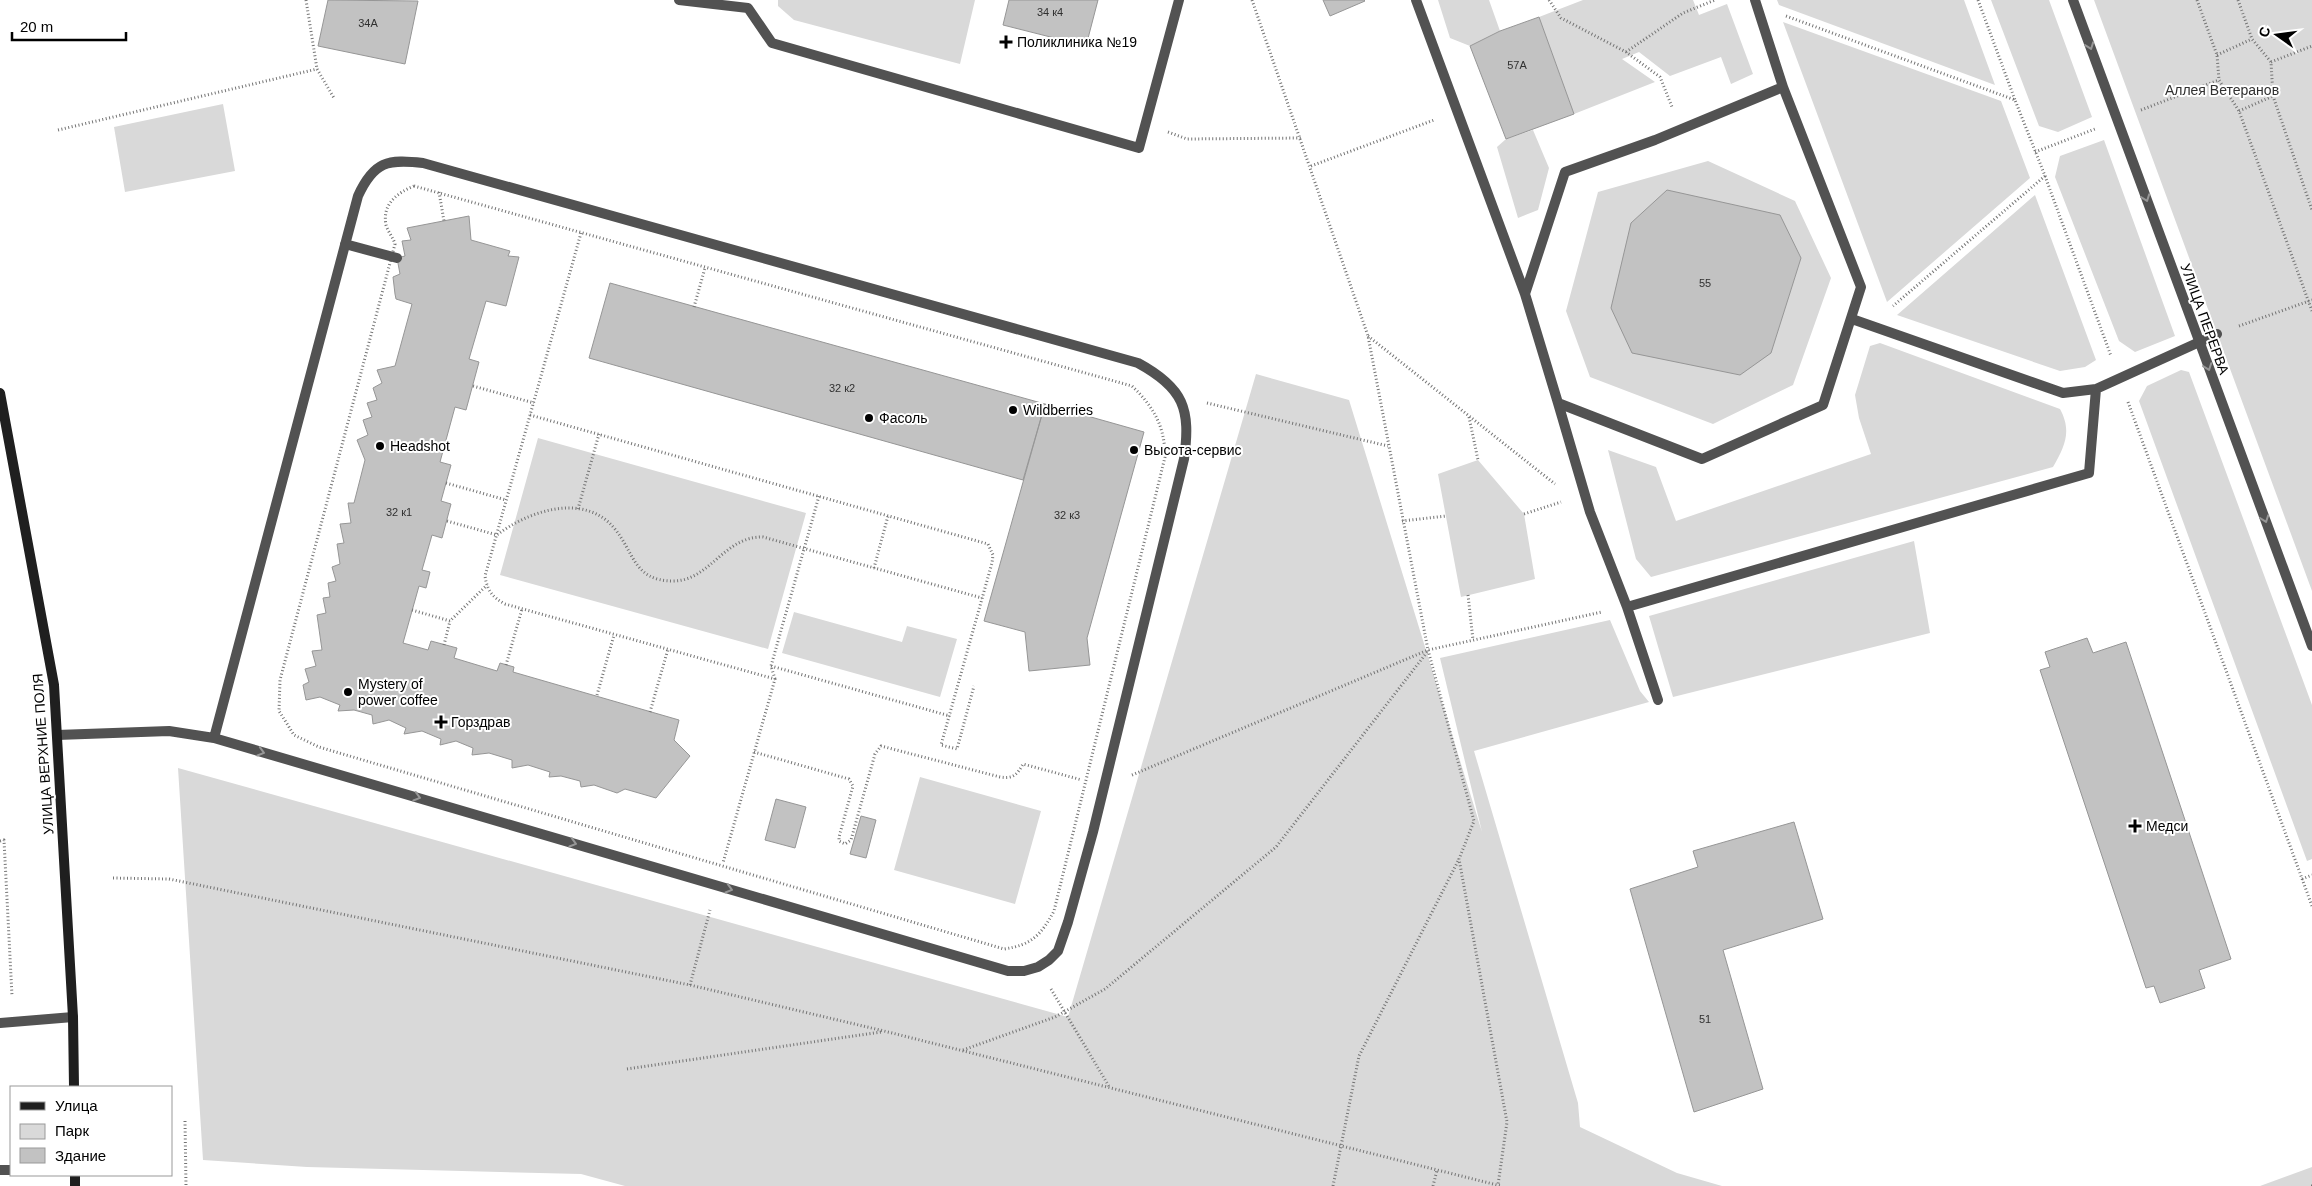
<svg xmlns="http://www.w3.org/2000/svg" width="2312" height="1186" font-family="Arial,sans-serif">
	<style>
		.green { fill: #d9d9d9 }
		.building { fill: #c2c2c2; stroke: #969696 }
		.lines { fill: none; stroke-linecap: round; stroke-linejoin: round }
		.path { stroke: #747474; stroke-width: 3; stroke-dasharray: 1 2.5; stroke-linecap: butt }
		.service { stroke: #525252; stroke-width: 10 }
		.tertiary { stroke: #525252; stroke-width: 10 }
		.secondary { stroke: #1f1f1f; stroke-width: 10 }
		.oneway { stroke: #979797 }
		.poi-dot { fill: #000; stroke: #fff; stroke-width: 2 }
		.labels { text-anchor: middle; stroke-width: 4; stroke-linejoin: round; paint-order: stroke }
		.number-label { font-size: 11px; fill: #303030 }
		.poi-label { font-size: 14px; fill: #000; stroke: #fff; text-anchor: start }
		.park-label { font-size: 14px; fill: #303030; stroke: #fff }
		.street-label { font-size: 14px; fill: #000; stroke: #fff }
	</style>
	<rect width="100%" height="100%" fill="#fff"/>
	<path class="green" d="M778,0H975L960,64L794,20L778,6Z
		M1438,0H1489L1500,31L1470,46L1450,38Z
		M1583,0H1693L1699,15L1727,4L1753,74L1731,84L1721,57L1670,76L1639,52L1622,59L1655,82L1574,114L1539,17Z
		M1777,0H1964L1995,85L1779,5Z
		M1991,0H2049L2092,117L2058,132L2039,126Z
		M2094,0H2312V591Z
		M1783,22L2001,101L2030,178L1887,302Z
		M223,104L235,171L125,192L114,127Z
		M1533,130L1549,168L1538,210L1518,218L1497,147L1506,139Z
		M2104,140L2175,336L2135,352L2119,341L2055,177L2060,156Z
		M1708,161L1795,201L1831,278L1793,385L1713,424L1590,377L1566,311L1598,192Z
		M2035,195L2096,360L2085,367L2060,371L1897,315Z
		M1880,343L2060,409C2072,431 2065,446 2053,467L1651,577L1636,559L1608,450L1656,467L1676,521L1871,454L1859,418L1855,395L1870,346Z
		M2181,370L2189,372L2312,705V859L2307,861L2139,401L2147,386Z
		M1256,374L1349,400L1482,832L1440,658L1610,620L1640,691L1649,702L1474,751L1578,1103L1580,1127L1677,1173L1722,1186H625L581,1174L307,1167L203,1160L178,768L1068,1017Z
		M538,438L806,513L768,649L500,575Z
		M1478,460L1524,514L1535,579L1461,597L1438,474Z
		M1914,541L1930,633L1673,697L1649,616Z
		M794,612L902,642L907,626L957,639L940,697L782,653Z
		M920,777L1041,811L1015,904L894,870Z
		M2312,1167V1186H2260Z"/>
	<path class="building" d="M328,0L418,1L405,64L318,46Z
		M1009,0H1098L1086,46L1003,25Z
		M1323,0H1364L1365,1L1330,16Z
		M1539,17L1574,114L1506,139L1470,46L1500,31Z
		M1667,190L1780,215L1801,258L1771,353L1740,375L1632,353L1611,308L1631,223Z
		M469,216L471,240L510,251L508,256L519,257L506,306L486,301L469,359L479,362L466,410L455,407L440,462L451,465L441,501L451,504L442,538L432,535L422,570L430,572L426,588L419,586L403,643L428,650L431,641L457,648L454,658L497,671L500,663L514,667L513,672L679,720L674,740L690,756L656,798L625,789L617,793L594,785L581,787L580,781L561,776L549,777L550,772L528,765L512,768V760L489,753L472,755L473,748L456,741L440,745L441,739L422,731L404,734L406,728L389,720L373,724L372,715L354,710L338,711L340,705L320,697L306,700L303,685L309,682L305,669L316,666L312,651L322,650L317,615L326,613L323,598L330,597L328,583L336,581L332,567L340,564L337,544L344,543L340,524L351,523L348,503H354L365,460L357,440L368,435L363,420L372,417L367,403L377,400L373,388L382,383L377,370L395,366L412,304L396,299L395,294L393,277L400,274L397,258L405,256L402,241L411,240L407,228Z
		M610,283L1045,404L1023,480L589,358Z
		M1045,404L1144,432L1087,638L1090,665L1029,671L1025,632L984,621Z
		M2087,638L2093,653L2126,642L2231,959L2199,970L2205,988L2160,1003L2154,986L2146,988L2040,670L2050,667L2045,652Z
		M776,799L806,807L795,848L765,840Z
		M861,816L876,820L866,858L850,854Z
		M1794,822L1823,919L1723,950L1763,1089L1694,1112L1630,889L1698,867L1693,851Z"/>
	<g class="lines">
		<path class="path" d="M306,0L317,69L334,98
			M1252,0L1368,336L1428,650L1474,821L1459,859L1507,1122L1498,1185
			M1549,0L1561,18L1626,52L1660,77L1672,107
			M1978,0L2015,100
			M2197,0L2217,55L2219,80L2239,111L2312,311
			M2238,0L2252,39L2271,62L2273,96L2312,210
			M1786,16L2015,100L2045,176L1893,306
			M1626,52L1683,13L1715,0
			M2217,55L2252,39
			M2271,62L2312,46
			M2141,110L2219,80
			M2239,111L2273,96
			M58,130L317,69
			M1168,132L1187,139L1301,138
			M2035,152L2095,129
			M1311,166L1434,120
			M2045,176L2111,356
			M414,186L1132,386C1154,407 1165,427 1165,457L1054,911C1041,935 1032,945 1004,949L319,747L294,735L279,711L280,680L395,244C393,237 388,232 386,225C382,204 397,193 414,186Z
			M439,192L444,221
			M581,233L485,576C487,590 492,597 505,604L775,679L723,863
			M694,307L705,268
			M2239,326L2312,300
			M1368,336L1555,484
			M473,386L534,403
			M2128,402L2312,906
			M1207,403L1388,446
			M530,415L988,544L993,555L992,563L941,745L957,749L974,686
			M1469,417L1478,460
			M446,483L506,500
			M578,509L599,434
			M1524,514L1561,502
			M447,521L497,535C528,511 584,492 614,528C634,551 633,581 673,581C710,581 724,536 763,537L982,598
			M1402,521L1446,516
			M874,568L888,516
			M1468,595L1473,640
			M412,610L450,621L487,585
			M444,645L450,621
			M506,665L522,609
			M771,666L950,716
			M775,679L771,666L819,496
			M597,695L614,635
			M650,712L668,649
			M754,752L849,779L853,786L839,837V841L845,844L851,840L875,754L881,746L1000,777C1013,779 1017,775 1023,764L1082,780
			M1132,775L1428,650L1602,612
			M0,841L4,840L12,996
			M113,878L169,879L690,985L884,1031L1501,1186
			M2302,879L2312,875
			M690,985L710,910
			M1051,989L1110,1088
			M963,1050L1055,1017L1105,989L1276,847L1428,651
			M627,1069L881,1032
			M185,1121L186,1186
			M1333,1186L1359,1056L1458,861
			M1433,1186L1437,1170
			M2311,1186H2312"/>
		<path class="service" d="M679,0L748,8L772,43L1139,148L1179,0
			M1416,0L1525,294L1558,403L1702,459L1823,405L1861,287L1783,87L1755,0
			M345,244L397,258
			M1525,294L1565,172L1655,140L1783,87
			M1852,319L2063,393L2096,389L2217,334
			M1558,403L1590,512L1627,607L2089,473L2096,389
			M1627,607L1658,700
			M57,735L169,731L214,738L1008,971H1024L1038,967L1049,960L1058,951L1068,922L1093,832L1184,459C1191,409 1184,388 1138,363L423,163C388,159 374,161 358,196L214,738
			M0,1023L73,1017
			M0,1170H11"/>
		<path class="tertiary" d="M2073,0L2312,646"/>
		<path class="secondary" d="M0,393L54,685L73,1017L74,1087
			M75,1175V1186"/>
	</g>
	<defs><path id="oneway-chevron" d="M-2-3.5L2.5 0L-2 3.5" fill="none" stroke-width="1.6" stroke-linecap="round" stroke-linejoin="round" transform="scale(1.25)"/></defs>
	<g class="oneway">
		<use href="#oneway-chevron" transform="translate(2090 46) rotate(70)"/>
		<use href="#oneway-chevron" transform="translate(2146 198) rotate(70)"/>
		<use href="#oneway-chevron" transform="translate(2208 367) rotate(70)"/>
		<use href="#oneway-chevron" transform="translate(2265 519) rotate(70)"/>
		<use href="#oneway-chevron" transform="translate(261 752) rotate(16)"/>
		<use href="#oneway-chevron" transform="translate(417 797) rotate(16)"/>
		<use href="#oneway-chevron" transform="translate(573 843) rotate(16)"/>
		<use href="#oneway-chevron" transform="translate(729 889) rotate(16)"/>
	</g>
	<g class="poi-dot">
		<path d="M1003.5 34.5h5v5h5v5h-5v5h-5v-5h-5v-5h5z"/>
		<circle cx="1013" cy="410" r="5"/>
		<circle cx="869" cy="418" r="5"/>
		<circle cx="380" cy="446" r="5"/>
		<circle cx="1134" cy="450" r="5"/>
		<circle cx="348" cy="692" r="5"/>
		<path d="M438.5 714.5h5v5h5v5h-5v5h-5v-5h-5v-5h5z"/>
		<path d="M2132.5 818.5h5v5h5v5h-5v5h-5v-5h-5v-5h5z"/>
	</g>
	<g class="labels">
		<g class="number-label">
			<text x="1050" y="16">34 к4</text>
			<text x="368" y="27">34А</text>
			<text x="1517" y="69">57А</text>
			<text x="1705" y="287">55</text>
			<text x="842" y="392">32 к2</text>
			<text x="399" y="516">32 к1</text>
			<text x="1067" y="519">32 к3</text>
			<text x="1705" y="1023">51</text>
		</g>
		<g class="poi-label">
			<text x="1017" y="47">Поликлиника №19</text>
			<text x="1023" y="415">Wildberries</text>
			<text x="879" y="423">Фасоль</text>
			<text x="390" y="451">Headshot</text>
			<text x="1144" y="455">Высота-сервис</text>
			<text x="358" y="689">Mystery of<tspan x="358" dy="16">power coffee</tspan></text>
			<text x="451" y="727">Горздрав</text>
			<text x="2146" y="831">Медси</text>
		</g>
		<g class="park-label">
			<text x="2222" y="95">Аллея Ветеранов</text>
		</g>
		<g class="street-label">
			<text transform="translate(2205 319) rotate(70)" y="5">УЛИЦА ПЕРЕРВА</text>
			<text transform="translate(43 754) rotate(-94)" y="5">УЛИЦА ВЕРХНИЕ ПОЛЯ</text>
		</g>
	</g>
	<rect x="10" y="1086" width="162" height="90" fill="#ffffff" stroke="#999999"/>
	<rect x="20" y="1102" width="25" height="8" fill="#1f1f1f" stroke="#999999"/>
	<text x="55" y="1111" font-size="15" fill="#000000">Улица</text>
	<rect x="20" y="1124" width="25" height="15" fill="#d9d9d9" stroke="#999999"/>
	<text x="55" y="1136" font-size="15" fill="#000000">Парк</text>
	<rect x="20" y="1148" width="25" height="15" fill="#c2c2c2" stroke="#999999"/>
	<text x="55" y="1161" font-size="15" fill="#000000">Здание</text>
	<g transform="translate(2277 35) rotate(284)" stroke="#ffffff" stroke-width="4" paint-order="stroke">
	<path d="M0-4L9 19L0 12L-9 19Z" fill="#000000"/>
	<text y="-8" font-size="14" font-weight="bold" text-anchor="middle" fill="#000000">С</text>
	</g>
	<path d="M12 32v8h114v-8" fill="none" stroke="#000000" stroke-width="2.5"/>
	<text x="20" y="32" font-size="15" fill="#000000" stroke="#ffffff" stroke-width="4" paint-order="stroke">20 m</text>
</svg>
